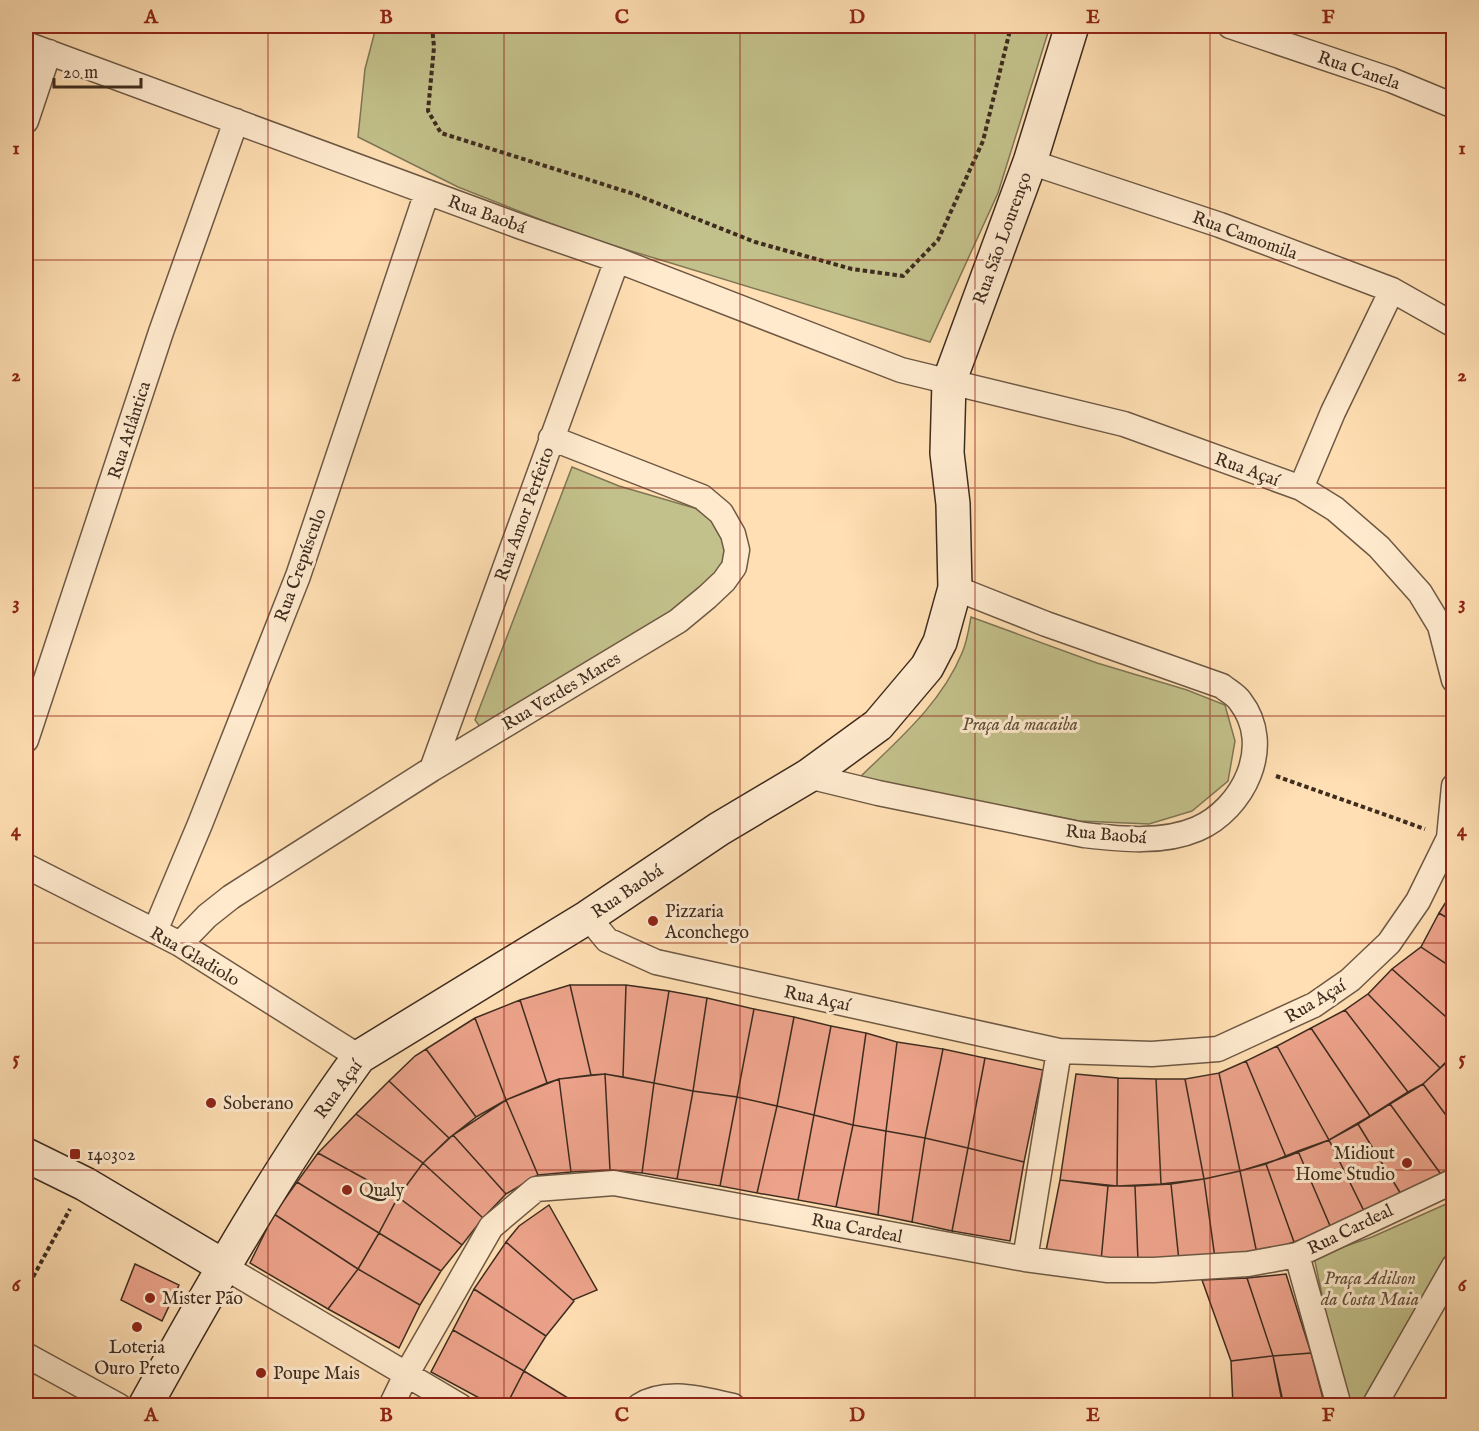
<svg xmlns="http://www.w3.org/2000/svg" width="1479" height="1431" font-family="'IM FELL English',serif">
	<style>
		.green { fill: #c3c18b; stroke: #807655; stroke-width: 1.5 }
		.building { fill: #eda38b; stroke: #3e2c1f; stroke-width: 1.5 }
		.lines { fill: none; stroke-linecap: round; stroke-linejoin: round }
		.street-casing { stroke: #6e5944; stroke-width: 27 }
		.secondary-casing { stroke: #3e2c1f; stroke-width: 36 }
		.path { stroke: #3e2c1f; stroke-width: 4; stroke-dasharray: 4.5 3; stroke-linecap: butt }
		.street { stroke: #ffeace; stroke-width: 24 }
		.secondary { stroke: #ffeace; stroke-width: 33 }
		.grid { fill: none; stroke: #8f2418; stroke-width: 1.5; stroke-opacity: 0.55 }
		.poi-dot { fill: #8f2418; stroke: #ffeace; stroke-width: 2 }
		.labels { text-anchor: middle; stroke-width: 6; stroke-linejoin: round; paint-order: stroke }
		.street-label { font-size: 18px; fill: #3e2c1f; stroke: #ffeace }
		.park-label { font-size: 18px; font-style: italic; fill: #5f513a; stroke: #ffeace }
		.poi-label { font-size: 18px; fill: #3e2c1f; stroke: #ffeace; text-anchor: start }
		.neatline { fill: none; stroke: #8f2418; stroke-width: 2 }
		.grid-label { font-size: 20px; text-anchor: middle; font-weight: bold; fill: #8f2418 }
	</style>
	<rect width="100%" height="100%" fill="#ffdfb3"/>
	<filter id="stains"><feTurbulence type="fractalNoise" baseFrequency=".00333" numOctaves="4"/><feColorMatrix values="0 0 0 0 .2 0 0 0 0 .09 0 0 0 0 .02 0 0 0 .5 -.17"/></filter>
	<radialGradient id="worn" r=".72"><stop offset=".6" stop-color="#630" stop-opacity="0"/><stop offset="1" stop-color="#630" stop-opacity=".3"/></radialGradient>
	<path class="green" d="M372,26H1050L998,193L930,342L582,236L458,187L358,137L365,69L374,35Z
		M572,467L619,486L701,510L728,538L731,561L646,632L483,731L475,720Z
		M971,617L1097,663L1187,690L1225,705L1235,741L1228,781L1192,811L1149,824L1079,821L859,778C898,740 941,704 962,653C967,642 969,628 971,617Z
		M1453,1201V1244L1360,1405H1345L1314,1257L1372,1237Z"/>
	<path class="building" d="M1454,889V922L1439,913Z
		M1439,913L1454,922V969L1421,947Z
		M1421,947L1454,969V1024L1392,969Z
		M1392,969L1454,1024V1054L1440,1068L1368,994Z
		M570,985L591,1075L559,1079L547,1083L520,1000Z
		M570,985H626L623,1077L605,1074L591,1075Z
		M626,985L669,991L654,1083L623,1077Z
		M669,991L707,998L693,1091L654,1083Z
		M1368,994L1440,1068L1423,1084L1408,1092L1345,1010Z
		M707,998L754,1009L737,1097L693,1091Z
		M520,1000L547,1083L506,1100L475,1018Z
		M754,1009L794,1017L777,1106L737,1097Z
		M754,1009L794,1017L777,1106L737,1097Z
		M1345,1010L1408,1092L1370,1116L1311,1028Z
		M794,1017L831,1026L814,1115L777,1106Z
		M475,1018L506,1100L476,1117L426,1049Z
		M831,1026L866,1033L853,1125L814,1115Z
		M1311,1028L1370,1116L1329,1140L1277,1046Z
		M866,1033L897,1042L886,1131L853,1125Z
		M897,1042L943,1049L925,1138L886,1131Z
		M897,1042L943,1049L925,1138L886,1131Z
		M1277,1046L1329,1140L1286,1157L1246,1061Z
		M426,1049L476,1117L449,1138L389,1081L415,1056Z
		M943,1049L985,1058L968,1148L925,1138Z
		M1454,1054V1068L1448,1061Z
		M985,1058L1043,1070L1024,1162L968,1148Z
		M1246,1061L1286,1157L1240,1171L1219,1073Z
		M1448,1061L1454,1068V1126L1423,1084Z
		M1219,1073L1240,1171L1204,1179L1185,1079Z
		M605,1074L610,1170L571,1172L559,1079Z
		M605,1074L654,1083L642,1173L610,1170Z
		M1076,1074L1118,1078L1117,1186L1060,1180Z
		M1118,1078L1156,1079L1161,1184L1117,1186Z
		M559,1079L571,1172L538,1175L506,1100Z
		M1156,1079H1185L1204,1179L1161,1184Z
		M389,1081L449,1138L423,1163L356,1114Z
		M654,1083L693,1091L677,1179L642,1173Z
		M1423,1084L1454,1126V1172L1443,1177L1390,1104Z
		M693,1091L737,1097L720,1186L677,1179Z
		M693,1091L737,1097L720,1186L677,1179Z
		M737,1097L777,1106L757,1193L720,1186Z
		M506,1100L538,1175L506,1194L453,1135Z
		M1390,1104L1443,1177L1404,1199L1358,1124Z
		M777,1106L814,1115L798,1200L757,1193Z
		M356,1114L423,1163L398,1197L318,1153Z
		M814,1115L853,1125L836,1207L798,1200Z
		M1358,1124L1404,1199L1366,1215L1329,1140Z
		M853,1125L886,1131L878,1215L836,1207Z
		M886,1131L925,1138L912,1222L878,1215Z
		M453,1135L506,1194L483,1218L423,1163Z
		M925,1138L968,1148L952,1231L912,1222Z
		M1329,1140L1366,1215L1331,1228L1298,1151Z
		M968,1148L1024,1162L1010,1241L952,1231Z
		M1298,1151L1331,1228L1294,1242L1266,1164Z
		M318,1153L398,1197L379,1233L297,1182Z
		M423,1163L483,1218L462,1245L398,1197Z
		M1266,1164L1294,1242L1257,1254L1240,1171Z
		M1240,1171L1257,1254L1215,1258L1204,1179Z
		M1204,1179L1215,1258L1179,1261L1171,1184Z
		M1060,1180L1108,1186L1101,1261L1046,1251Z
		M297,1182L379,1233L358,1269L274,1214Z
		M1171,1184L1179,1261H1138L1135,1186Z
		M1108,1186H1135L1138,1261H1101Z
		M398,1197L462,1245L441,1271L379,1233Z
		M549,1205L597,1290L573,1300L506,1242L519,1226Z
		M274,1214L358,1269L328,1309L250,1263Z
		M379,1233L441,1271L420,1305L358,1269Z
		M506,1242L574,1301L546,1336L474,1289Z
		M135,1264L179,1285L162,1321L121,1300Z
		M358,1269L420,1305L399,1348L328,1309Z
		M1286,1274L1311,1353L1273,1356L1247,1278Z
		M1247,1278L1273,1356L1231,1361L1202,1280Z
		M474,1289L546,1336L524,1371L453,1330Z
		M453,1330L524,1371L506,1406H494L431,1372Z
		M1311,1353L1325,1406H1283L1273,1356Z
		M1273,1356L1284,1406H1233L1231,1361Z
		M524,1371L581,1406H506Z"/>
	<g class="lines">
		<g class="street-casing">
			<path id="street" d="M1230,26L1391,80L1454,106
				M26,44L519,226L617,260L901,370L1124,424L1301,488L1335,509L1379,547L1420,593L1440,626L1454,680
				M26,121L49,52
				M1030,162L1220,225L1392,290L1454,325
				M1301,488L1333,412L1392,290
				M26,740L161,332L236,121
				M432,769L617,260
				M808,776L878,793L1084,835C1120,839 1162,844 1197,829C1243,809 1275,746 1240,701C1236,695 1228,691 1222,686L1046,624L955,588
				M26,866L180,944L359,1057
				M588,917L607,940L656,962L1059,1051L1152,1054L1218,1049L1314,1005L1350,980L1389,943L1418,901L1449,838L1454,786
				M155,931L200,824L298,576L427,192
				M180,944L207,916L231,897L432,769L678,621L707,597L724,581L734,567L737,550L733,534L721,513L702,497L551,438
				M1297,1255L1339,1406
				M1025,1259L1059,1051
				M223,1266L460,1406
				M26,1355L119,1406
				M391,1406L406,1375L491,1227L536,1189L614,1183L1025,1259L1108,1270H1154L1248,1264L1297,1255L1454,1181
				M639,1406C667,1388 704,1400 733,1406
				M1374,1406L1454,1266"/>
		</g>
		<g class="secondary-casing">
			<path id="secondary" d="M26,1155L85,1184L223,1266
				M145,1406C211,1287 279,1167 359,1057L588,917L719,829L808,776L878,725L927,667L940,642L955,588L953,504L947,453L949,382L1030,162L1072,26"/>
		</g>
		<path class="path" d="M432,26L434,47L428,111L441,133L634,194L755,242L852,269L903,276L938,240L983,141L1011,26
			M1276,776L1425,829
			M26,1290L70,1209"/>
		<use href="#street" class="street"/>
		<use href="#secondary" class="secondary"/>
	</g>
	<path class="grid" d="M268,26V1406M504,26V1406M740,26V1406M975,26V1406M1210,26V1406M26,260H1454M26,488H1454M26,716H1454M26,943H1454M26,1170H1454"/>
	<g class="poi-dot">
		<circle cx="653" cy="921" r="6"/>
		<circle cx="211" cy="1103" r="6"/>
		<rect x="69" y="1148" width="12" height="12" rx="3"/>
		<circle cx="1407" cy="1163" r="6"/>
		<circle cx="347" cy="1190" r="6"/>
		<circle cx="150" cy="1298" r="6"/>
		<circle cx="137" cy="1327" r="6"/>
		<circle cx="261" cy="1373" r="6"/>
	</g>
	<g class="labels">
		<g class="street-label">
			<text transform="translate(1359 70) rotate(19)" y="6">Rua Canela</text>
			<text transform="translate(487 214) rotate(20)" y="6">Rua Baobá</text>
			<text transform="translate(1245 235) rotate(20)" y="6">Rua Camomila</text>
			<text transform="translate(1002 238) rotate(-70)" y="6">Rua São Lourenço</text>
			<text transform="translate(129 430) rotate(-72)" y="6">Rua Atlântica</text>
			<text transform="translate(1247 469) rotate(20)" y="6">Rua Açaí</text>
			<text transform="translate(524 514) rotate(-70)" y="6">Rua Amor Perfeito</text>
			<text transform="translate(300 565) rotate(-70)" y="6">Rua Crepúsculo</text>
			<text transform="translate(561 691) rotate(-31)" y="6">Rua Verdes Mares</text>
			<text transform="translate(1106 834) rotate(5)" y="6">Rua Baobá</text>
			<text transform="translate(627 891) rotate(-34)" y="6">Rua Baobá</text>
			<text transform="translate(195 956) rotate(30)" y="6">Rua Gladiolo</text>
			<text transform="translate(817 998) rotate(12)" y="6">Rua Açaí</text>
			<text transform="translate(1315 1001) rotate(-31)" y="6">Rua Açaí</text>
			<text transform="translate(338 1089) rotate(-54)" y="6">Rua Açaí</text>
			<text transform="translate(857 1228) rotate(11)" y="6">Rua Cardeal</text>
			<text transform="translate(1350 1229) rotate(-26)" y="6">Rua Cardeal</text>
		</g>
		<g class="park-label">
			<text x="1020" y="730">Praça da macaiba</text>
			<text x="1370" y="1284">Praça Adilson<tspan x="1370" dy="21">da Costa Maia</tspan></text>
		</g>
		<g class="poi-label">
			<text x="665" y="917">Pizzaria<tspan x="665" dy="21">Aconchego</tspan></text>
			<text x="223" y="1109">Soberano</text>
			<text x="1395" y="1159" text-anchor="end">Midiout<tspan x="1395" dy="21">Home Studio</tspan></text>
			<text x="87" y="1160">140302</text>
			<text x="359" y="1196">Qualy</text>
			<text x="162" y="1304">Mister Pão</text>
			<text x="137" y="1353" text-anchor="middle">Loteria<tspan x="137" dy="21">Ouro Preto</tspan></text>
			<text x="273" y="1379">Poupe Mais</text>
		</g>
	</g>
	<rect width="1479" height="1431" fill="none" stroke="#ffdfb3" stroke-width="66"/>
	<path d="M54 78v9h87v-9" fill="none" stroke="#3e2c1f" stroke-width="3"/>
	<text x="63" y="78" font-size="18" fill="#3e2c1f" stroke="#ffeace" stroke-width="4.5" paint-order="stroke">20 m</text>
	<rect x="33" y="33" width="1413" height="1365" class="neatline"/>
	<g class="grid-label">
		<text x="151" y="23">A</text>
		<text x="386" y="23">B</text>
		<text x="622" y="23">C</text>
		<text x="857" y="23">D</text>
		<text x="1093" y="23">E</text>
		<text x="1328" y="23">F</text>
		<text x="16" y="154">1</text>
		<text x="1462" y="154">1</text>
		<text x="16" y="381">2</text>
		<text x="1462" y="381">2</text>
		<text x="16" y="609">3</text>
		<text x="1462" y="609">3</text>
		<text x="16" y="836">4</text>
		<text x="1462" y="836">4</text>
		<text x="16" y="1064">5</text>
		<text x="1462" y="1064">5</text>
		<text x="16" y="1291">6</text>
		<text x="1462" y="1291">6</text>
		<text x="151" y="1421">A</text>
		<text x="386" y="1421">B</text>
		<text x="622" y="1421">C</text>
		<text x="857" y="1421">D</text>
		<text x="1093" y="1421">E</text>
		<text x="1328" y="1421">F</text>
	</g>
	<rect width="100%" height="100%" filter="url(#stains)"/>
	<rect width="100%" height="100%" fill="url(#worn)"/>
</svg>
